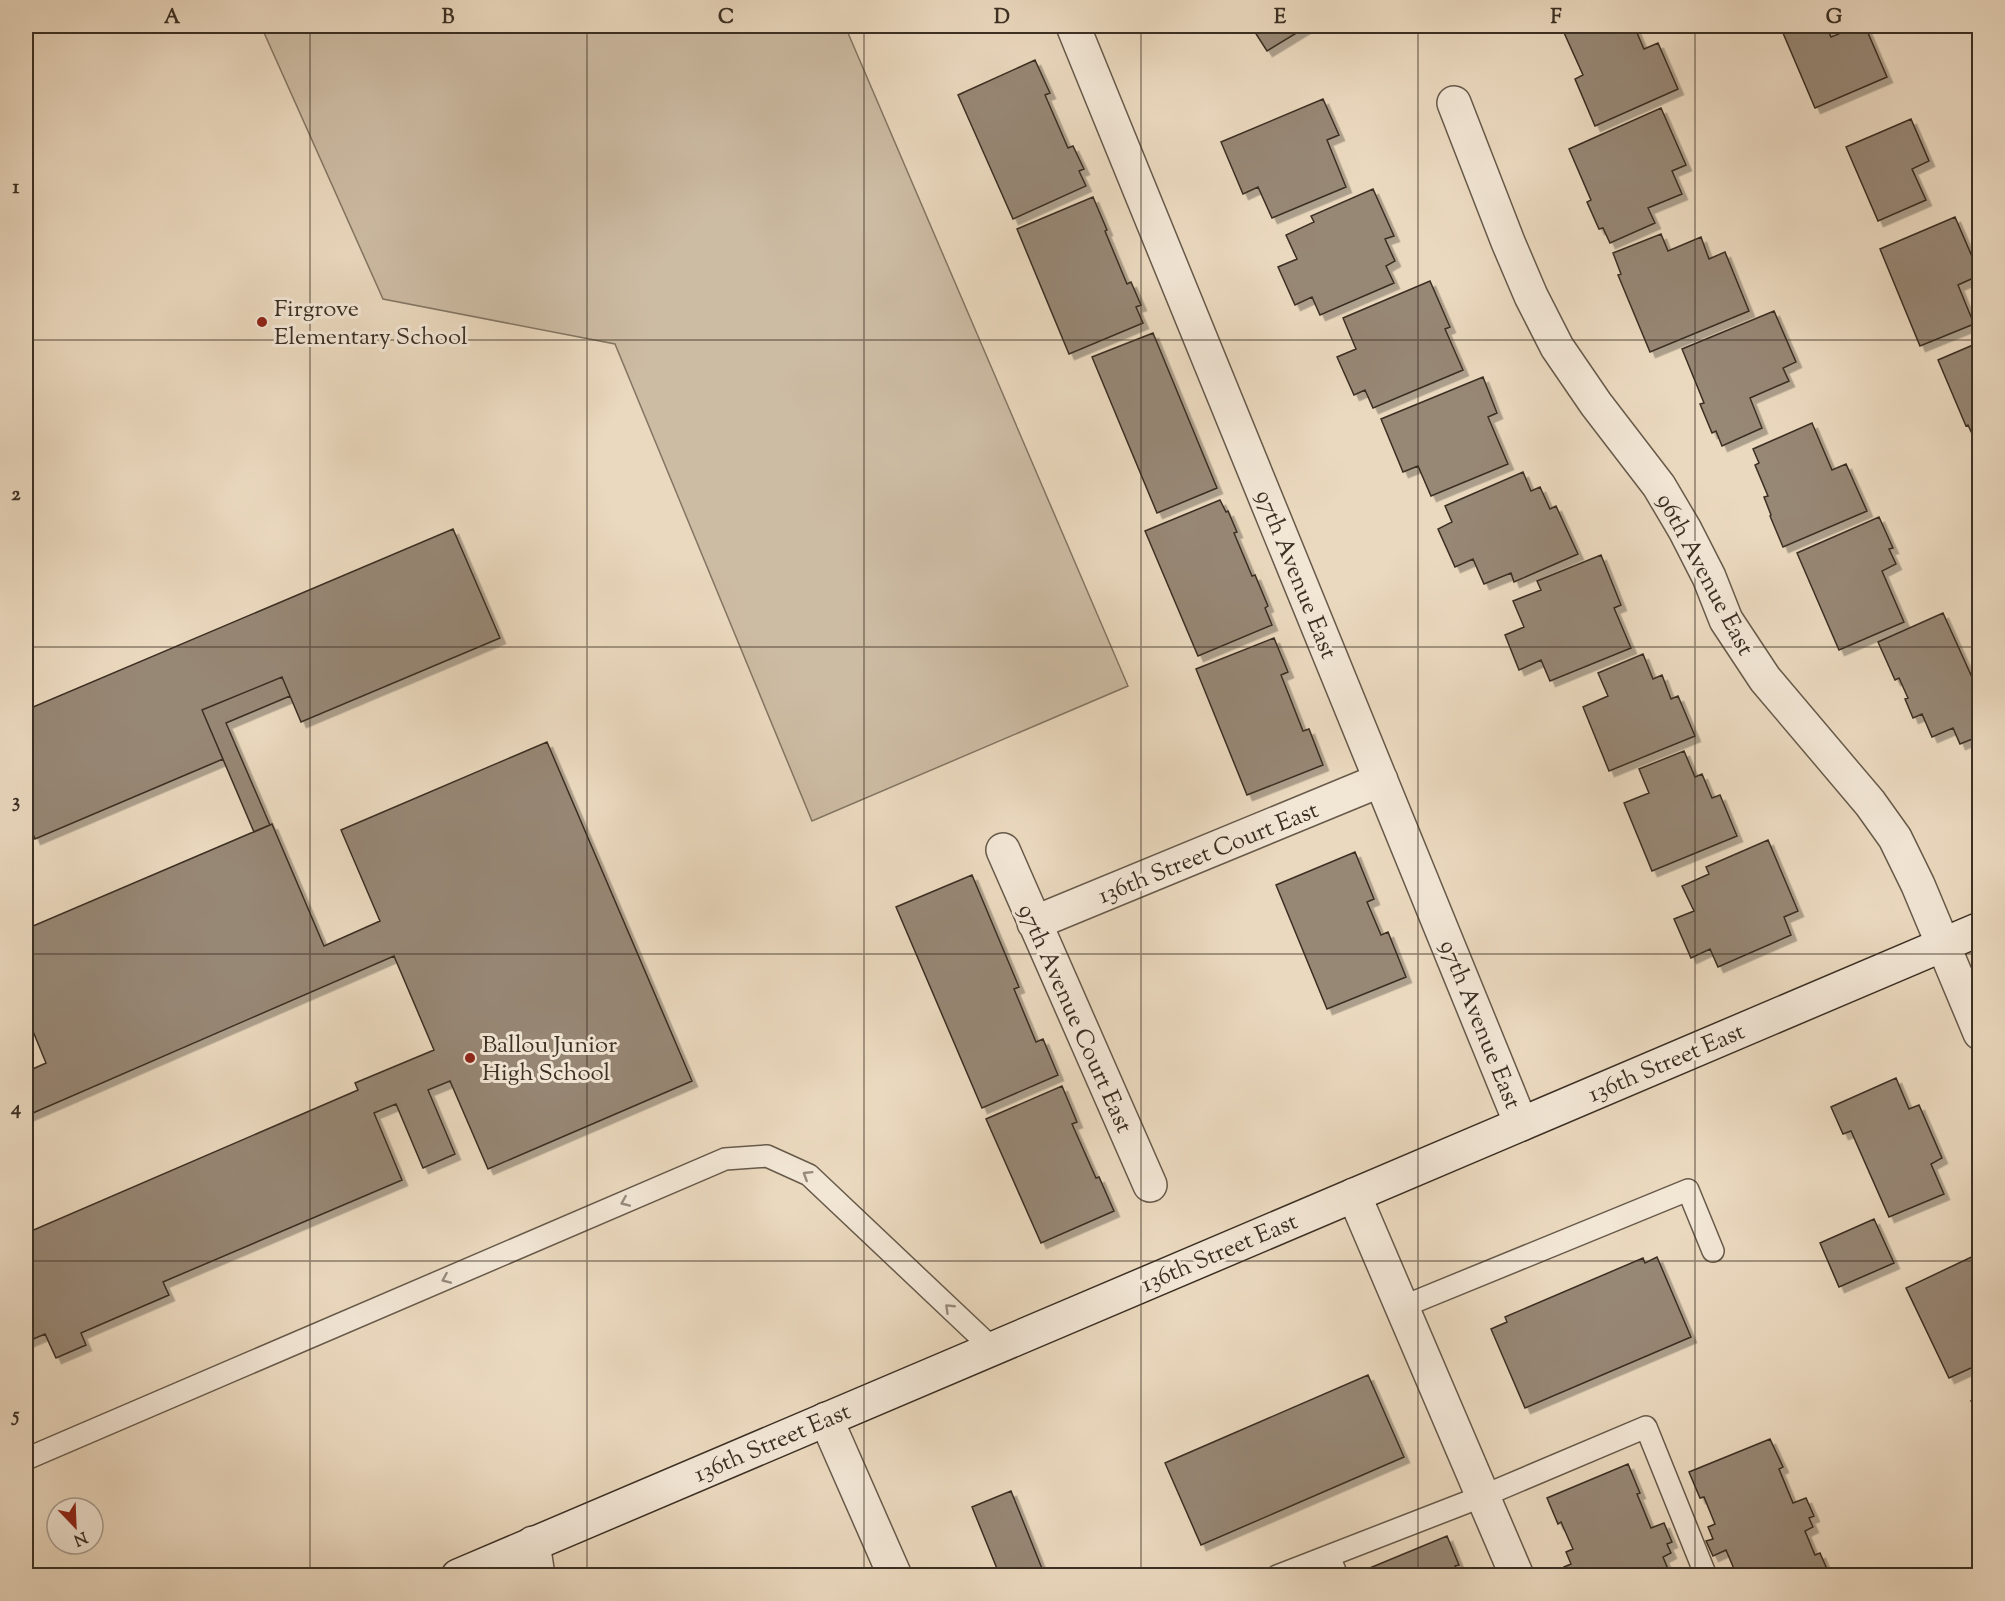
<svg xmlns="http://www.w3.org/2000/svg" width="2005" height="1601" font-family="'Sorts Mill Goudy',serif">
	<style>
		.green { fill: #cdbca4; stroke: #847664; stroke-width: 1.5 }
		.building { fill: #978774; stroke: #3b2f23; stroke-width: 1.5; filter: url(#shadow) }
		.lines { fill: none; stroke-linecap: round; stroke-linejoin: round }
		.lane-casing { stroke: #675a4a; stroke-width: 24 }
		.street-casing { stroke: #675a4a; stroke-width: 36 }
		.secondary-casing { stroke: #3b2f23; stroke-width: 36 }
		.lane { stroke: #f2e6d5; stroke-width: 21 }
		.street { stroke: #f2e6d5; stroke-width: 33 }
		.secondary { stroke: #f2e6d5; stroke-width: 33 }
		.oneway { stroke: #968a7c }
		.grid { fill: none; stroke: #3b2f23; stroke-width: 1.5; stroke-opacity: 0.55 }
		.poi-dot { fill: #8f2418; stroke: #f2e6d5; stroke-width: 2 }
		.labels { text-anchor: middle; stroke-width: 6; stroke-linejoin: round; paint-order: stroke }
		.poi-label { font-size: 24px; fill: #3b2f23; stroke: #f2e6d5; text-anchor: start }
		.street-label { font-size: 24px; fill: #3b2f23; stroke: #f2e6d5 }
		.neatline { fill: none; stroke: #3b2f23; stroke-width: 2 }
		.grid-label { font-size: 20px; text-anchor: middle; font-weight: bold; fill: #3b2f23 }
	</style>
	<defs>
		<filter id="shadow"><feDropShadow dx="5.5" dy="5.5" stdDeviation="0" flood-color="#0004"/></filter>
	</defs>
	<rect width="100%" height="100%" fill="#ebd9bf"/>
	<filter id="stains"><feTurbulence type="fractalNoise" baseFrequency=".00333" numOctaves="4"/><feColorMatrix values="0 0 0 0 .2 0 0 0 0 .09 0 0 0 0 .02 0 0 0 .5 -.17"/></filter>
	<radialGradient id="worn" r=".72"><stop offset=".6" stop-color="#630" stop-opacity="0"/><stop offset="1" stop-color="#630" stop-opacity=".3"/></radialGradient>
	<path class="green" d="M261,26H845L1128,686L812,821L615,344L383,299Z"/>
	<path class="building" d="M1251,26H1308L1267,51Z
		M1561,26H1634L1644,49L1658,43L1678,89L1595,126L1575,79L1583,75Z
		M1780,26H1826L1831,37L1858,26H1865L1887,77L1815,108Z
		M1035,60L1050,93L1045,95L1068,148L1073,146L1084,169L1079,171L1086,186L1013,219L958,95Z
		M1323,99L1339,135L1327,140L1346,187L1272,218L1258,187L1243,194L1221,142Z
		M1661,108L1686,165L1672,171L1682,194L1648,208L1655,223L1610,243L1603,228L1599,229L1587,202L1591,200L1569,149Z
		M1911,119L1929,161L1912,169L1926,200L1878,221L1846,147Z
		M1373,189L1394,236L1385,239L1395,261L1386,266L1394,283L1320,315L1312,297L1295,305L1278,267L1297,259L1286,235L1314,222L1311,216Z
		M1093,197L1107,230L1105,231L1127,284L1131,282L1141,305L1136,307L1143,323L1069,354L1017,229Z
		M1955,217L1980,275L1958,285L1974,324L1920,346L1880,249Z
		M1661,234L1668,251L1701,237L1709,259L1725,252L1749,311L1650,352L1618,275L1621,274L1613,253Z
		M1430,281L1450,327L1445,329L1463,370L1373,408L1365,390L1354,395L1337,357L1356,349L1343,318Z
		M1774,311L1796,362L1783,368L1789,381L1750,398L1762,428L1722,446L1716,431L1712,433L1700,404L1704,403L1682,349Z
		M1153,333L1217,488L1157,513L1092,357Z
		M1980,342V451L1968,425L1966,426L1938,360Z
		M1483,377L1497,413L1488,417L1508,464L1431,496L1418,466L1403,472L1381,419Z
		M1812,423L1832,470L1846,464L1867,511L1783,547L1770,516L1771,515L1764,497L1768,496L1755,465L1759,463L1753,449Z
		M1523,472L1531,491L1540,487L1550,509L1556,506L1578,554L1514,582L1511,573L1484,584L1473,559L1455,567L1438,529L1452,522L1445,506Z
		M1220,500L1226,512L1228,511L1237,532L1234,533L1252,576L1255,575L1268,606L1265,608L1272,625L1198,656L1145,531Z
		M1879,517L1893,548L1889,549L1896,564L1882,571L1904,622L1839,650L1797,553Z
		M453,529L500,638L301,722L282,677L202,710L223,759L35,839L26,816V710Z
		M1601,555L1621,605L1614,608L1631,648L1550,681L1541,660L1519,670L1505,635L1524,627L1513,601L1541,590L1537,581Z
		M1943,613L1980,695V736L1960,744L1953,728L1932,737L1922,714L1913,718L1905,699L1908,698L1899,678L1895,680L1878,642Z
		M1274,638L1288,672L1281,675L1303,731L1309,729L1323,765L1247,795L1196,669Z
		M1643,654L1653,679L1662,675L1671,699L1678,696L1695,736L1609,771L1583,707L1608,696L1598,673Z
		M282,677L290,696L226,723L270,825L254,832L202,710Z
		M547,742L692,1081L488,1169L450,1081L428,1090L455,1154L423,1168L396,1104L374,1113L402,1180L163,1282L169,1295L81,1333L86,1345L56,1358L45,1334L26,1342V1225L29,1232L358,1090L355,1083L434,1050L394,956L26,1116V1072L46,1063L26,1014V929L272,824L324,946L380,921L341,830Z
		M1684,751L1695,777L1702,774L1712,798L1720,795L1737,836L1652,871L1624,803L1649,793L1639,769Z
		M1768,840L1798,911L1784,917L1791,935L1718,967L1710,949L1691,958L1674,919L1694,911L1682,886L1709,874L1706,867Z
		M1355,852L1374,899L1367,902L1381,935L1388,932L1406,977L1327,1009L1276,885Z
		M972,875L1019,987L1014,989L1036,1042L1043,1039L1058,1075L982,1108L896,907Z
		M1896,1078L1909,1109L1919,1105L1942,1158L1931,1164L1944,1194L1889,1217L1851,1131L1843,1134L1831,1107Z
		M1062,1086L1077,1122L1072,1124L1096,1178L1099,1177L1114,1211L1041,1243L986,1119Z
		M1874,1219L1894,1263L1839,1287L1820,1243Z
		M1980,1253V1302L1977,1303L1980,1309V1364L1949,1378L1906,1288Z
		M1657,1257L1691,1337L1525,1408L1491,1329L1507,1322L1505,1317L1643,1258L1645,1263Z
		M1368,1375L1404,1457L1201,1545L1165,1463Z
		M1980,1395V1412L1971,1401Z
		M1770,1439L1783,1467L1779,1469L1793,1503L1806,1498L1814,1516L1809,1518L1813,1527L1805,1531L1815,1555L1820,1553L1830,1576H1737L1726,1550L1713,1556L1706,1541L1713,1539L1708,1527L1715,1524L1704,1497L1700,1498L1689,1472Z
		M1628,1464L1640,1493L1637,1494L1651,1528L1664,1523L1672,1542L1667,1544L1671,1553L1663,1557L1671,1576H1568L1564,1567L1571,1564L1566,1552L1573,1549L1561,1522L1558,1524L1547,1498Z
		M1011,1491L1045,1576H1000L972,1507Z
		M1447,1536L1459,1565L1455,1566L1459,1576H1368L1365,1570Z"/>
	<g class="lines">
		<g class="lane-casing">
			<path id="lane" d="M1402,1307L1688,1190L1713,1251
				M26,1459L725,1159L767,1156L809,1175L992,1348
				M1329,1556L1337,1576
				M1277,1576L1483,1496L1646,1427L1706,1576"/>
		</g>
		<g class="street-casing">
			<path id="street" d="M1073,26L1521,1124
				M1454,103L1508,242L1531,296L1557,347L1596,404L1659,486L1685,530L1709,577L1726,620L1765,679L1870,803L1895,838L1918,885L1980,1033
				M1003,850L1150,1185
				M1034,923L1381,780
				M1354,1195L1517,1576
				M826,1419L895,1576
				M533,1543L538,1576"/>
		</g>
		<g class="secondary-casing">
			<path id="secondary" d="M458,1576L1980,929"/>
		</g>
		<use href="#lane" class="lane"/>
		<use href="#street" class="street"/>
		<use href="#secondary" class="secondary"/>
	</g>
	<defs><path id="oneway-chevron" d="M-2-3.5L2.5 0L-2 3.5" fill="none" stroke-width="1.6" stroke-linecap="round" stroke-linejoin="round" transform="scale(1.5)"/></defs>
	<g class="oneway">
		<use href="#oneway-chevron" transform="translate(807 1175) rotate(-148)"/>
		<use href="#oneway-chevron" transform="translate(625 1202) rotate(157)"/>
		<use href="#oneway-chevron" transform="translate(446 1279) rotate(157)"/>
		<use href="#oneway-chevron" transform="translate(949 1308) rotate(-136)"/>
	</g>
	<path class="grid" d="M310,26V1576M587,26V1576M864,26V1576M1141,26V1576M1418,26V1576M1695,26V1576M26,340H1980M26,647H1980M26,954H1980M26,1261H1980"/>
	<g class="poi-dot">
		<circle cx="262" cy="322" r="6"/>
		<circle cx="470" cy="1058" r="6"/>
	</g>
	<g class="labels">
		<g class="poi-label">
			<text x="274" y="316">Firgrove<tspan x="274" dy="28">Elementary School</tspan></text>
			<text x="482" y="1052">Ballou Junior<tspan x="482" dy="28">High School</tspan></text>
		</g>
		<g class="street-label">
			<text transform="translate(1297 574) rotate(68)" y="8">97th Avenue East</text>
			<text transform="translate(1706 574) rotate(62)" y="8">96th Avenue East</text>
			<text transform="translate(1208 852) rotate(-22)" y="8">136th Street Court East</text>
			<text transform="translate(1076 1018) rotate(66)" y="8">97th Avenue Court East</text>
			<text transform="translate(1481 1024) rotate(68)" y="8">97th Avenue East</text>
			<text transform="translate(1666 1062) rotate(-23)" y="8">136th Street East</text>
			<text transform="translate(1219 1252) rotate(-23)" y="8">136th Street East</text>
			<text transform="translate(772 1442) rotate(-23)" y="8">136th Street East</text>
		</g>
	</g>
	<rect width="2005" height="1601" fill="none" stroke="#ebd9bf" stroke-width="66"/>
	<g transform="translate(75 1526) rotate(157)"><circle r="28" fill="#f2e6d5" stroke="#a99d8e" stroke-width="1.5"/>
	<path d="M0-4.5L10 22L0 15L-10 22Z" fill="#8f2418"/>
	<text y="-9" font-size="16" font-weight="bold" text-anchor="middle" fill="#3b2f23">N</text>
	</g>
	<rect x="33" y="33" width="1939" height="1535" class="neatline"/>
	<g class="grid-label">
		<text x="172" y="23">A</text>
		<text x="448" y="23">B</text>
		<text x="726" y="23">C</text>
		<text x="1002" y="23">D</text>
		<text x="1280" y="23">E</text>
		<text x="1556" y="23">F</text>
		<text x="1834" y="23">G</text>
		<text x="16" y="193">1</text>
		<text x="16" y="500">2</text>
		<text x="16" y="807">3</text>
		<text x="16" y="1114">4</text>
		<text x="16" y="1421">5</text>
	</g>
	<rect width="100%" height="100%" filter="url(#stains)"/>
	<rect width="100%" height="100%" fill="url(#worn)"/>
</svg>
